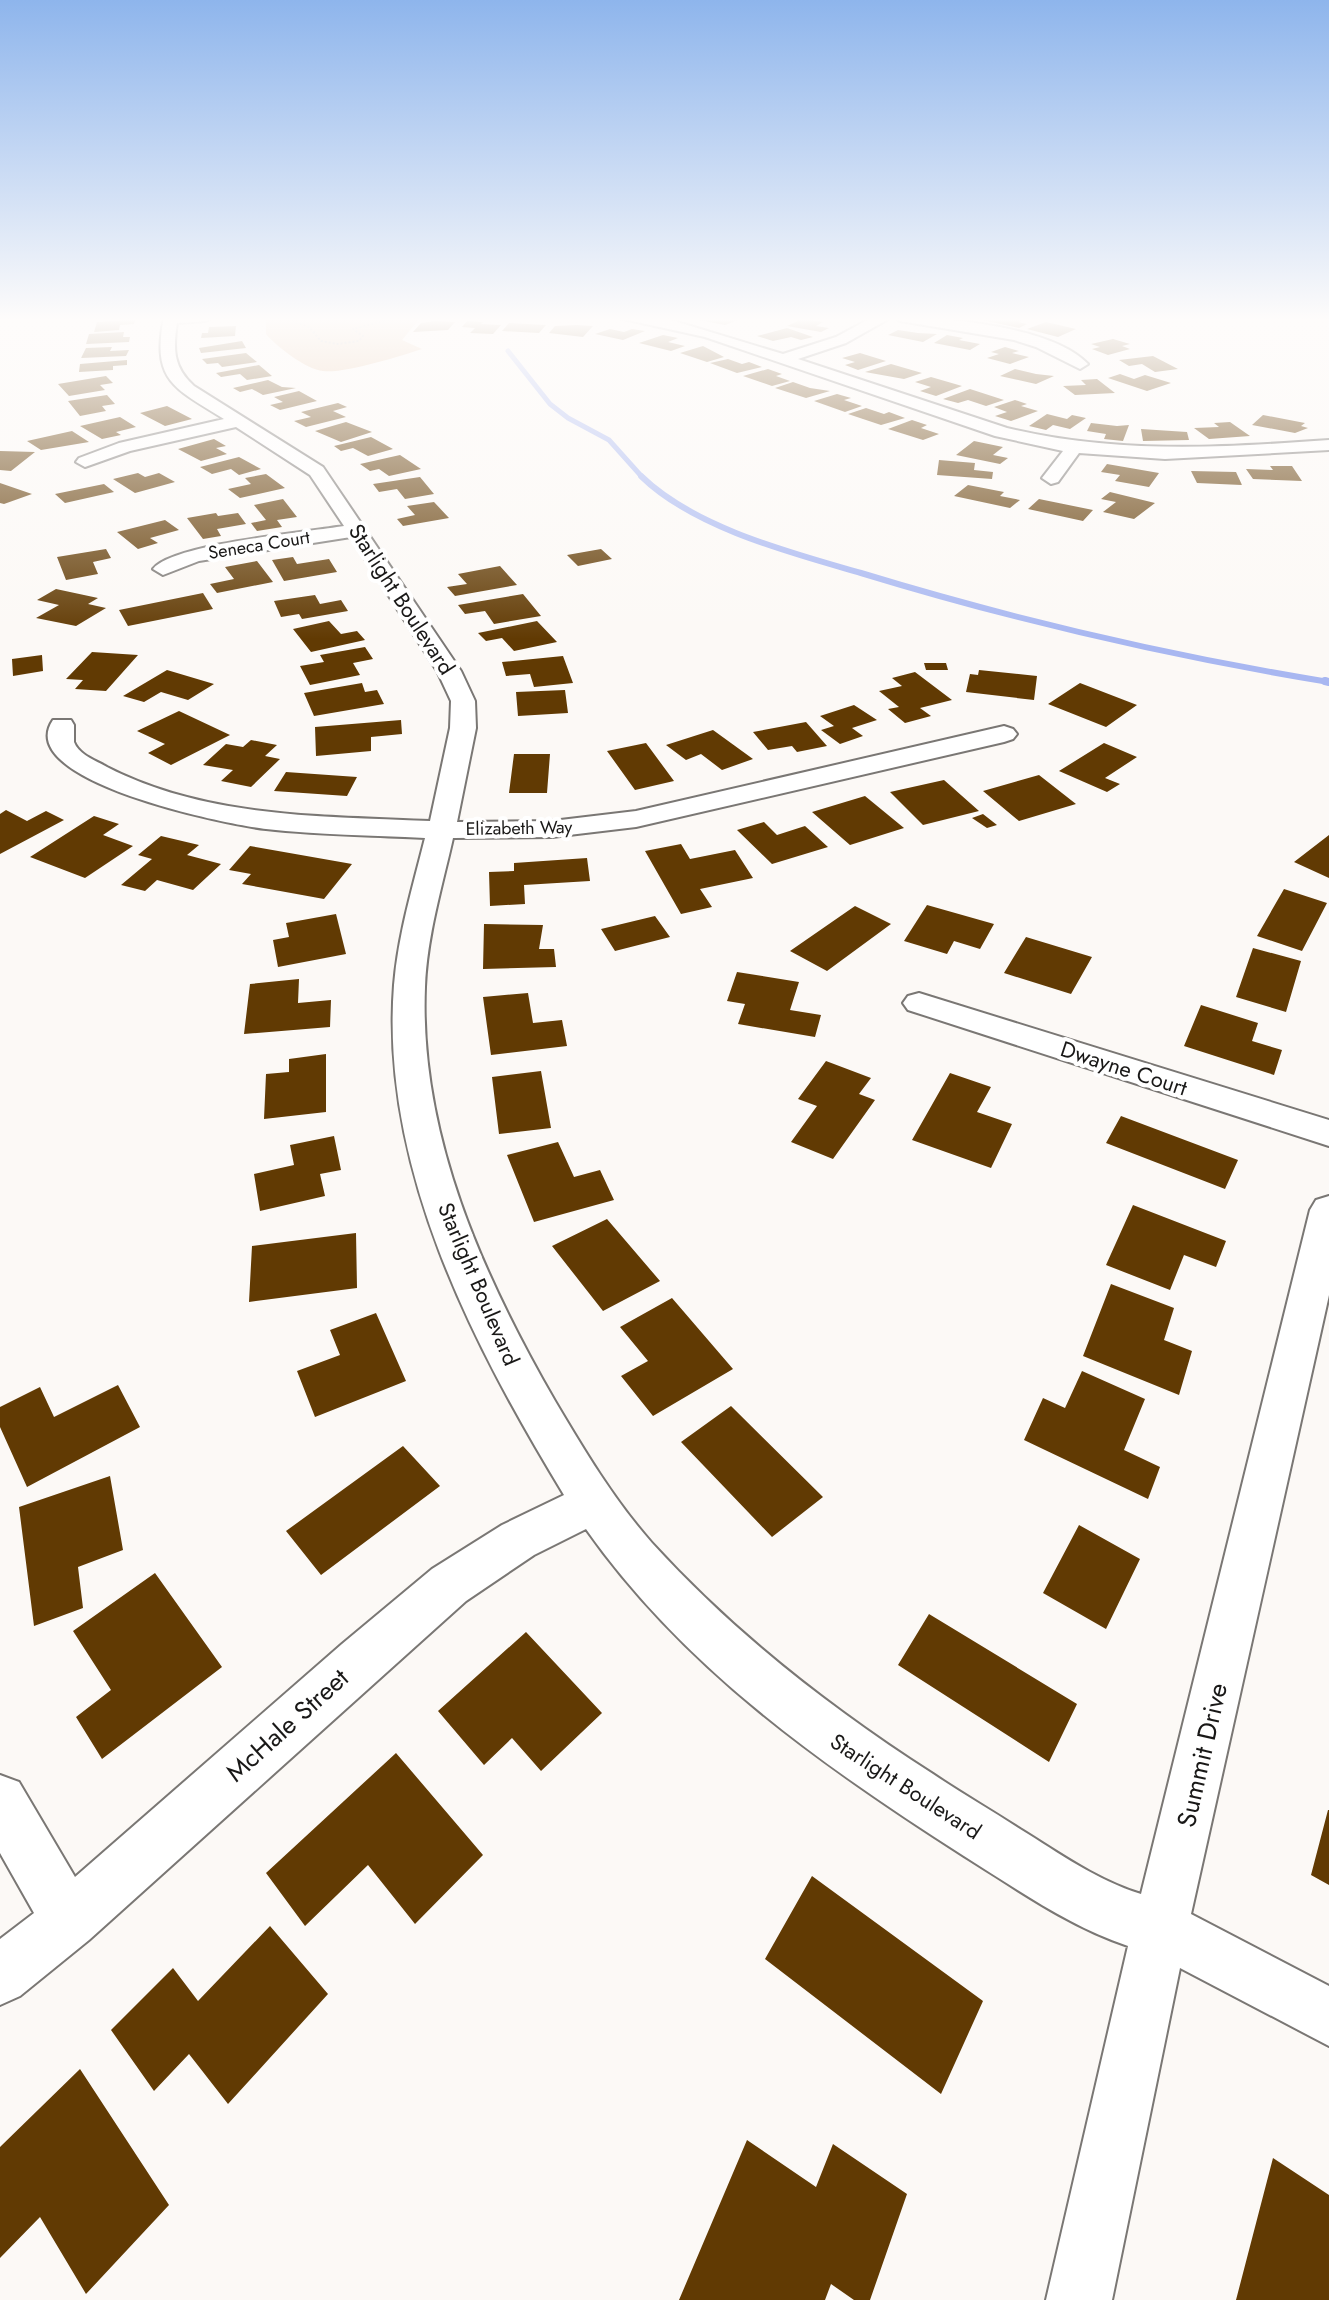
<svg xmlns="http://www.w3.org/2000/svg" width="1329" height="2300" font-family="Jost,sans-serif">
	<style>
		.green { fill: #e2be9c }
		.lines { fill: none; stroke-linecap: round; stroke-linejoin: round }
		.stream-far2 { stroke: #a8b7f1; stroke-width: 5 }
		.stream-far1 { stroke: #a8b7f1; stroke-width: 6 }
		.stream { stroke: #a8b7f1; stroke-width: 8 }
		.building { fill: #613a03 }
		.minor-casing { stroke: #7a7774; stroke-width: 4 }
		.path { stroke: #a8a5a3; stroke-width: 2; stroke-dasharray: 2 2; stroke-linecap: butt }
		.minor { fill: #fff; fill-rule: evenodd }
		.labels { text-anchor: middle; stroke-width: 8; stroke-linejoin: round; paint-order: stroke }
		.far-street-label { font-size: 18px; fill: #191817; stroke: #fff }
		.street-label { font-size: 22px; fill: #191817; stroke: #fff }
		.near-street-label { font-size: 26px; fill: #191817; stroke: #fff }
	</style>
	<rect width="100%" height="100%" fill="#fcf9f6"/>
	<path class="green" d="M421,317L402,340L422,349C401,356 343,374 323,371C307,370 276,346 266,334V318Z"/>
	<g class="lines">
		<path class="stream-far2" d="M508,351L550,404L568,418L609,440L643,478"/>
		<path class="stream-far1" d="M641,476C694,528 792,553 861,573C1015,620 1170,656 1329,682"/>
		<path class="stream" d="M1325,681L1329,682"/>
	</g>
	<path class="building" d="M705,317H727L738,320L725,325L699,320Z
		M986,317H1016L1024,319L1018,322L1027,324L1019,328L982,320Z
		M802,319L823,322L816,326L829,328L821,332L787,326Z
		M135,320L134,324L120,325L119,330L94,332L97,322Z
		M435,321L455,322L448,330L413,332L421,323Z
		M467,321L483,322L481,324L501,325L493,334L470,333L475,328L462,327Z
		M1046,322L1076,329L1058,337L1027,329Z
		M509,323L546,325L539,333L502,331Z
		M577,325L593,326L583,337L549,333L555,326Z
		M236,326L235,336L201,338L202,333H208L209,327Z
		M787,328L813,337L801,340L791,337L773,341L757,336Z
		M610,329L624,332L632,329L645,331L623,340L595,334Z
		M898,330L918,333L937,334L923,342L888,335Z
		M124,332L123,337H130L129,342L86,344L89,334Z
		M663,335L678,338L668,342L685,346L671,351L639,343Z
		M947,335L963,338L959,340L980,344L970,350L934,343Z
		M1113,339L1130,344L1122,346L1130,349L1108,355L1092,349L1100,347L1091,344Z
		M242,341L246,348L201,353L199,348Z
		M703,346L724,357L707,362L680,353Z
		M112,347L110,351L129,350L126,356L81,358L86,348Z
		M1005,347L1019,351L1012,353L1029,357L1010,364L987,358L999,354L991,352Z
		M246,353L257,362L222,367L218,363L207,364L202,359Z
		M860,353L886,361L858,370L845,365L855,362L842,358Z
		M1153,356L1178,369L1155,372L1142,364L1129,366L1119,360Z
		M728,359L742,364L749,362L762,367L737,373L710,363Z
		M127,360V365L113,366V370L79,372L80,364Z
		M891,364L922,373L904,379L865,372Z
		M259,365L272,376L247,380L240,374L221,377L216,373Z
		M768,369L782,374L776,376L790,381L772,386L743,376Z
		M1015,369L1036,374L1054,376L1036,384L1000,376Z
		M1120,374L1134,379L1145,375L1171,383L1147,391L1108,378Z
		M106,376L113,383L100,385L105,390L69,396L58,384Z
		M931,377L962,386L936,396L920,391L931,387L915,382Z
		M1097,379L1115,393L1075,395L1063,386L1086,385L1081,380Z
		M268,380L282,387L296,388L263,395L252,389L240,392L233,388Z
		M793,382L810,388L830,391L806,398L775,388Z
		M970,389L1004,400L986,406L968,400L958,403L943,399Z
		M299,391L317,401L280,410L270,405L283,402L274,397Z
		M837,394L851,398L844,400L862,406L845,412L814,401Z
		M107,395L115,404L102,406L106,411L80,416L68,401Z
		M1015,400L1027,404L1021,406L1038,411L1011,421L995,416L1007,412L994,407Z
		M338,403L347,407L333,411L346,417L306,427L294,421L311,417L301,412Z
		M167,406L192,419L165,426L140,413Z
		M866,408L884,414L889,412L905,418L881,425L848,414Z
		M1047,414L1067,419L1072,415L1086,418L1070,429L1053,425L1046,430L1029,426Z
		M1263,415L1305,423L1301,426L1308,428L1295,433L1252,425Z
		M120,417L136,427L116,432L121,435L102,439L80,426Z
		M912,420L927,425L921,428L939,434L923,440L888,429Z
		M346,422L372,432L341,442L315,431Z
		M1230,422L1250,436L1209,439L1194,428L1219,427L1214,423Z
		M1091,423L1117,426L1129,425L1123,441L1104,439L1106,434L1087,431Z
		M1141,429L1187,432L1189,440L1143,441Z
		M72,431L89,442L41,450L27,441Z
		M371,437L393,449L368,456L353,448L341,451L334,446Z
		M214,439L226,446L216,448L227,454L201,461L178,449Z
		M974,441L1003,447L993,455L1008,458L1000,464L956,455Z
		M0,451L35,452L11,471L0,470Z
		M400,455L421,469L389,476L379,469L370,471L360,464Z
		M239,457L261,469L239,475L231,469L212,474L200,467Z
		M939,460L975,463L974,470L993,472L992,479L937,475Z
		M1107,464L1159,473L1149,487L1115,481L1120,475L1101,472Z
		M1270,466H1292L1302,481L1253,479L1246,469L1273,470Z
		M1191,471L1236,472L1242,485L1197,483Z
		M138,473L145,477L159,473L175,482L135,493L113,479Z
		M266,474L285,488L240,498L228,489L251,484L245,478Z
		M420,477L434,494L405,499L397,489L379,492L373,484Z
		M0,483L32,494L4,504L0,503Z
		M104,484L114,492L65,503L55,494Z
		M968,485L1004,492L1000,496L1020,500L1010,508L954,496Z
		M1110,492L1155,503L1134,519L1103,512L1116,502L1101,499Z
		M283,499L297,517L277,520L282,527L257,531L251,523L266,520L254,505Z
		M1039,499L1093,510L1083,521L1028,509Z
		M434,502L449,518L403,526L397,519L415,515L407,506Z
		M216,513L218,516L238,513L246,524L217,529L221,536L203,539L187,518Z
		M165,520L179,530L150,538L158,543L138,549L117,532Z
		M106,549L111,558L93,562L98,574L66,580L57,557Z
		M601,549L612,559L578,566L567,555Z
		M293,557L297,564L329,559L337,572L284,581L272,560Z
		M257,561L273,582L217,593L210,584L234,579L225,567Z
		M500,566L517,585L455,596L447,587L467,584L458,574Z
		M56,589L98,598L88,604L106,608L76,626L36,618L59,605L37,600Z
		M203,593L213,609L128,626L119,610Z
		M523,594L541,616L494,624L485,611L465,614L458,605Z
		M315,595L320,604L341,600L348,611L302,619L299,614L281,617L274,601Z
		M329,621L341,634L357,631L365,640L311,652L293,629Z
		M537,621L557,642L514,651L502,638L486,641L478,633Z
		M365,647L373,659L353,663L360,675L310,685L300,666L324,662L320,655Z
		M92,652L138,655L106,691L75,689L83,680L66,679Z
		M42,655L43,671L13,676L12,659Z
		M563,656L573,683L534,687L530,674L506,676L502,662Z
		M924,663H946L948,670H926Z
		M167,670L214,684L188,700L161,692L144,702L123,696Z
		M979,670L1037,676L1034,700L966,692L970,674L978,675Z
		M915,672L952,700L920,708L931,716L905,723L888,709L899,707L879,691L902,686L892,678Z
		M362,683L365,692L377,690L384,704L314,716L304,693Z
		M1080,683L1137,705L1106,727L1048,704Z
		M565,690L568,713L518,716L516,692Z
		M854,705L877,720L852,728L863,736L840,744L821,730L834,726L820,716Z
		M179,711L230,735L171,765L148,753L165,744L137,731Z
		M401,720L402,734L371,737V751L316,756L315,727Z
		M806,722L827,746L797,752L792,746L768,750L753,732Z
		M713,730L753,759L722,770L701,754L686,760L666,745Z
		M251,740L277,745L265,756L280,759L251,787L221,781L233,770L203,765L226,744L243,747Z
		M646,743L674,781L635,790L607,751Z
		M1104,743L1137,757L1105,778L1120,784L1107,792L1059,771Z
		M514,754H550L547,793H509Z
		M286,772L357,777L347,796L274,791Z
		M1039,775L1076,804L1019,821L983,791Z
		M944,780L979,811L923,825L890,792Z
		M865,796L904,828L850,845L812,812Z
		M6,810L27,821L46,811L64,820L0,854V814Z
		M983,814L997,825L987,828L972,818Z
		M94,816L119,824L103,835L133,846L85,878L30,857Z
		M764,822L777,835L805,826L828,847L772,864L737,830Z
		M1329,835V878L1294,862Z
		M161,836L199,845L187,855L221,864L193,890L157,880L145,891L121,885L152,859L138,855Z
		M681,844L690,859L735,850L753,878L700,889L712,907L681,914L645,851Z
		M250,846L352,864L324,899L242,884L251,874L229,870Z
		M587,858L590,881L524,885L525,904L490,906L489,872L514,871V863Z
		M1284,889L1327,903L1302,951L1257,936Z
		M927,905L994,924L980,949L954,941L947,954L904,941Z
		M855,906L891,924L827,971L790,951Z
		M336,914L346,954L278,967L273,940L289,937L286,923Z
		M655,916L670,937L615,951L601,929Z
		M484,924L543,925L539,949H554L556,967L483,969Z
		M1026,937L1092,957L1071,994L1004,973Z
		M1253,948L1301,961L1286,1012L1236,997Z
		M737,972L799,982L790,1010L821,1015L815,1037L738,1024L745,1004L727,1001Z
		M299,979L298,1003L331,1000L330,1027L244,1034L250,984Z
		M528,993L533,1023L562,1020L567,1046L491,1055L483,997Z
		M1201,1005L1258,1023L1252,1041L1282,1050L1274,1075L1184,1046Z
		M326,1054V1112L264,1119L266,1074L289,1072V1059Z
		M826,1061L871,1078L859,1094L875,1100L833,1159L791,1142L817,1106L798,1099Z
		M541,1071L551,1128L499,1134L492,1077Z
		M950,1073L991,1087L977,1112L1012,1124L991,1168L912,1140Z
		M1121,1116L1238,1160L1225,1189L1106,1143Z
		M334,1136L341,1170L320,1174L325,1196L260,1211L254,1174L294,1165L290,1145Z
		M558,1142L574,1177L600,1170L614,1200L534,1222L507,1155Z
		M1133,1205L1226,1241L1216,1267L1184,1255L1170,1290L1106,1265Z
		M607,1219L660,1281L603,1311L552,1246Z
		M356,1233L357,1288L249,1302L252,1246Z
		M1111,1284L1174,1308L1164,1340L1192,1351L1179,1395L1083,1356Z
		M672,1298L733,1369L653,1416L621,1376L648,1361L620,1327Z
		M376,1313L406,1381L315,1417L297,1371L340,1355L330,1330Z
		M1082,1371L1145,1399L1124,1450L1160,1467L1148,1499L1024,1440L1043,1398L1065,1408Z
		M118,1385L140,1427L27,1487L0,1427V1407L40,1387L54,1417Z
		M731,1406L823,1497L772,1537L681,1442Z
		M403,1446L440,1486L321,1575L286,1531Z
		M110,1476L123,1550L78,1567L83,1608L34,1626L19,1507Z
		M1079,1525L1140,1559L1106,1629L1043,1593Z
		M155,1573L222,1667L102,1759L76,1717L111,1690L73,1631Z
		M929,1614L1077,1704L1049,1762L898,1665Z
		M526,1632L602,1713L541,1771L512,1738L484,1765L438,1711Z
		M396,1753L483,1855L415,1924L368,1865L305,1926L266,1873Z
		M1328,1810H1329V1885L1311,1875Z
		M812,1876L983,2001L941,2094L765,1959Z
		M270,1926L328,1994L228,2104L189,2054L154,2091L111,2030L173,1968L198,2001Z
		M80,2069L169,2205L86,2294L40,2217L0,2258V2147Z
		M747,2140L816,2187L833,2144L907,2194L870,2300H854L831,2284L825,2300H679Z
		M1273,2158L1329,2195V2300H1236Z"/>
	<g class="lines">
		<g class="minor-casing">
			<path id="minor" d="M164,317H213L206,321L177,323C173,349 173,367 194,386L323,467L461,671L475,701L476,728L457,822L552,821L636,811L1004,726L1013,729L1017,734L1013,739L1004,742L636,827L552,837L453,838C442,887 427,936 425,987C419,1135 483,1276 555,1401C584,1450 614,1500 652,1543C734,1633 830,1708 933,1774C961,1793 991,1810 1020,1829C1059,1853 1096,1880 1141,1894L1310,1210L1316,1200L1329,1196V1295L1191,1914L1329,1986V2046L1180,1968L1112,2300H1046L1128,1946C1068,1926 1017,1889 964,1856C823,1766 684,1668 586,1529L534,1555L466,1601L89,1940L20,1996L0,2005V1939L34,1913L0,1853V1775L19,1782L75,1877L342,1644L432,1569L502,1525L564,1495C473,1345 380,1167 394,985C398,935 413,886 425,838C372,835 318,835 266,829C229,825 11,781 53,720H71L74,725V742C79,755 95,760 107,767C206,818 321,816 430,821L450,728L451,701L437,671L351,537L199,561L163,575L153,569C172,544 307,532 344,526L310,475L236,427L130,451L85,467L76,462L79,458L119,443L224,419C175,388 151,382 164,317Z
				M614,317L671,320L783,354L836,337L873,317H892L846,343L798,359L1007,428C1114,454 1220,448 1329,440V450L1165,459L1079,453L1058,482L1051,484L1042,478L1063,451L995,436L705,337Z
				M893,317C943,317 1052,326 1088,364L1080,369L1036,347L1014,340L900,321Z
				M919,993L1329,1120V1146L908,1010L903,1003L908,996Z"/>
		</g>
		<path class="path" d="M281,317L309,327L321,341L338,344L359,341L363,336L353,329L399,317"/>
		<use href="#minor" class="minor"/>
	</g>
	<linearGradient id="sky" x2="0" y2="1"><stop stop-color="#8eb5ec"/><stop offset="0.5" stop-color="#fefcfb"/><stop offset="1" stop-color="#fefcfb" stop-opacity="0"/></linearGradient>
	<rect width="1329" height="639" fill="url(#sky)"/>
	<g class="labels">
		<g class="far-street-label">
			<text transform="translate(259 545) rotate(-9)" y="6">Seneca Court</text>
			<text transform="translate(519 828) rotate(-1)" y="6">Elizabeth Way</text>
		</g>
		<g class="street-label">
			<text transform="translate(402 599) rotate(57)" y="8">Starlight Boulevard</text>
			<text transform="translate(1124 1068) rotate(18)" y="8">Dwayne Court</text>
			<text transform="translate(479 1284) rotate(67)" y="8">Starlight Boulevard</text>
			<text transform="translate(906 1786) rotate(33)" y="8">Starlight Boulevard</text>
		</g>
		<g class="near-street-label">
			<text transform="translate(287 1725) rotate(-42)" y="9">McHale Street</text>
			<text transform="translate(1202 1755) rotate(-77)" y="9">Summit Drive</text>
		</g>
	</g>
</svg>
